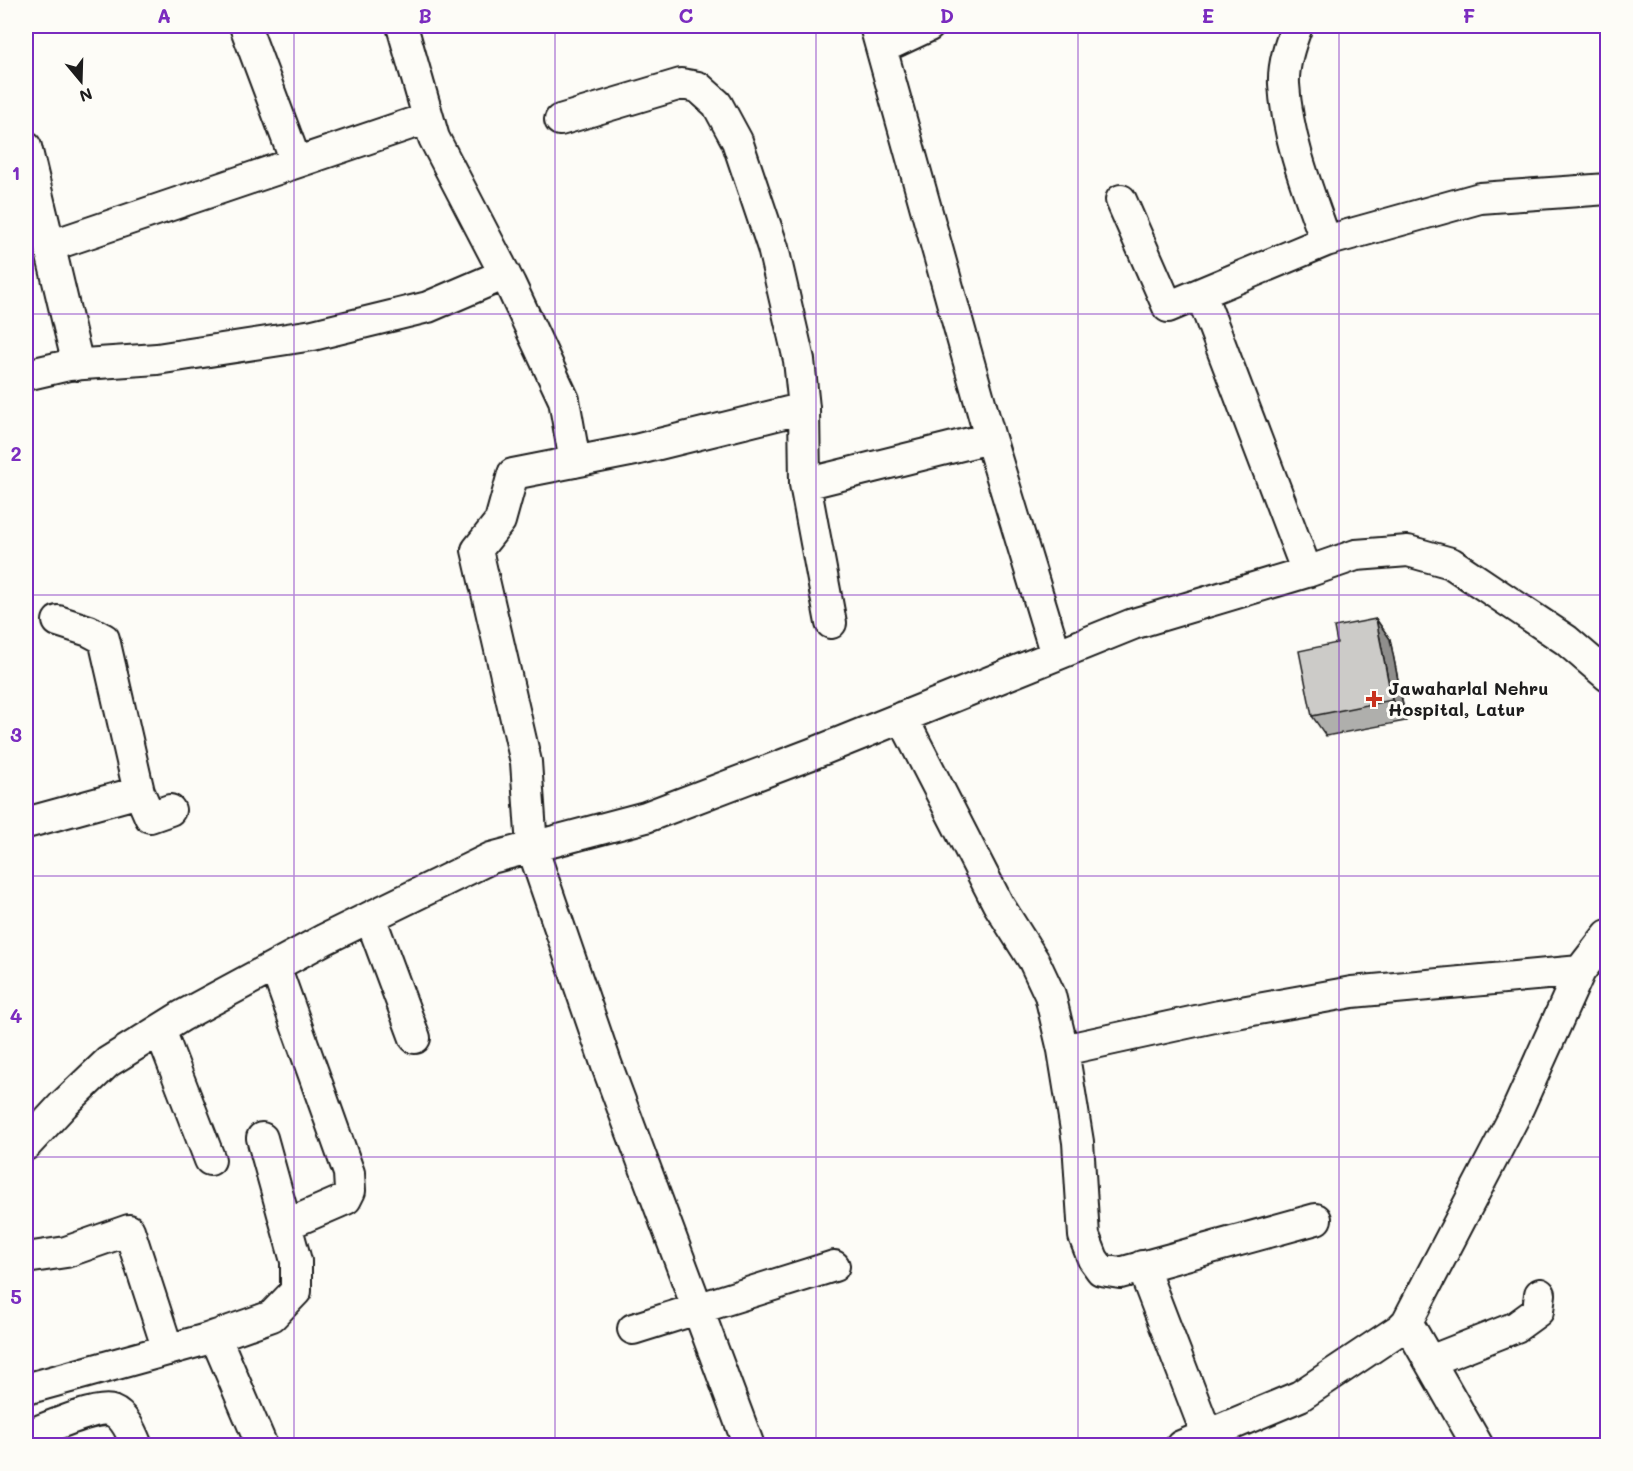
<svg xmlns="http://www.w3.org/2000/svg" width="1633" height="1471" font-family="Mali,sans-serif">
	<style>
		.lines { fill: none; stroke-linecap: round; stroke-linejoin: round }
		.minor-casing { stroke: #1c1c1c; stroke-width: 34 }
		.minor { stroke: #fdfcf7; stroke-width: 30 }
		.wall { fill: #afafac; stroke: #1c1c1c; stroke-width: 1.5 }
		.shaded-wall { fill: #8f8e8c; stroke: #1c1c1c; stroke-width: 1.5 }
		.building { fill: #cccbc8; stroke: #1c1c1c; stroke-width: 1.5 }
		.grid { fill: none; stroke: #7b2cbf; stroke-width: 1.5; stroke-opacity: 0.55 }
		.poi-dot { fill: #c8321e; stroke: #fdfcf7; stroke-width: 2 }
		.labels { text-anchor: middle; stroke-width: 6; stroke-linejoin: round; paint-order: stroke }
		.poi-label { font-size: 18px; font-weight: bold; fill: #1c1c1c; stroke: #fdfcf7; text-anchor: start }
		.neatline { fill: none; stroke: #7b2cbf; stroke-width: 2 }
		.grid-label { font-size: 20px; text-anchor: middle; font-weight: bold; fill: #7b2cbf }
	</style>
	<rect width="100%" height="100%" fill="#fdfcf7"/>
	<filter id="ink" filterUnits="userSpaceOnUse"><feTurbulence type="fractalNoise" baseFrequency=".0167" numOctaves="2"/><feDisplacementMap in="SourceGraphic" scale="12" xChannelSelector="R" yChannelSelector="G"/><feConvolveMatrix kernelMatrix="1 2 1 2 8 2 1 2 1" color-interpolation-filters="sRGB"/></filter>
	<g filter="url(#ink)">
		<g class="lines">
			<g class="minor-casing">
				<path id="minor" d="M245,26L296,162
					M402,26L434,138L510,284L564,400L575,462
					M875,26L990,438
					M1297,26C1290,44 1283,64 1284,84C1287,138 1308,191 1326,241
					M882,48L929,26
					M560,120L681,84L698,87L717,104L737,141L773,248L799,360L804,408
					M26,147L78,365
					M1121,200L1168,307L1326,241L1480,198L1608,189
					M50,246L428,118
					M1201,294L1307,572
					M26,375L69,365L157,359L313,335L428,307L505,274
					M805,484L831,623
					M58,621L89,631L104,639L139,792L150,817L170,810
					M902,717L998,904L1034,961L1050,995L1063,1050L1078,1142L1084,1236L1093,1259L1101,1270L1120,1273L1316,1219
					M26,823L139,792
					M370,917L415,1038
					M275,966L349,1173L350,1191L346,1199L286,1225
					M160,1030L210,1160
					M1063,1050L1219,1016L1352,992L1580,971
					M26,1145L63,1105L108,1062L182,1016L325,939L491,858L646,817L814,753L1133,624L1307,572L1356,555L1408,551L1451,563L1566,640L1608,676
					M26,1258L66,1252L129,1230L168,1350
					M1142,1266L1207,1435
					M1407,1322L1478,1446
					M633,1329L834,1266
					M215,1336L262,1446
					M1430,1361L1516,1327L1538,1311L1540,1294
					M26,1389L207,1339L272,1316L296,1291V1261L262,1138
					M26,1436C42,1430 98,1405 112,1411C125,1416 132,1434 137,1446
					M749,1446L607,1066L532,847L526,762L477,550L500,521L513,474L635,450L804,408L805,484L990,438L1056,655
					M1181,1446L1300,1396L1400,1329L1407,1322L1515,1115L1580,971L1608,935"/>
			</g>
			<use href="#minor" class="minor"/>
		</g>
		<path class="wall" d="M1376,619L1390,639L1406,721L1326,736L1312,716L1337,643Z"/>
		<path class="shaded-wall" d="M1376,619L1390,639L1406,721L1392,700Z"/>
		<path class="building" d="M1376,619L1392,700L1312,716L1299,651L1337,643L1334,627Z"/>
	</g>
	<path class="grid" d="M294,26V1446M555,26V1446M816,26V1446M1078,26V1446M1339,26V1446M26,314H1608M26,595H1608M26,876H1608M26,1157H1608"/>
	<path class="poi-dot" d="M1371 690h6v6h6v6h-6v6h-6v-6h-6v-6h6z"/>
	<g class="labels">
		<g class="poi-label">
			<text x="1388" y="695">Jawaharlal Nehru<tspan x="1388" dy="21">Hospital, Latur</tspan></text>
		</g>
	</g>
	<rect width="1633" height="1471" fill="none" stroke="#fdfcf7" stroke-width="66"/>
	<g transform="translate(81 81) rotate(161)" stroke="#fdfcf7" stroke-width="4.5" paint-order="stroke">
	<path d="M0-4.5L10 22L0 15L-10 22Z" fill="#1c1c1c"/>
	<text y="-9" font-size="16" font-weight="bold" text-anchor="middle" fill="#1c1c1c">N</text>
	</g>
	<rect x="33" y="33" width="1567" height="1405" class="neatline"/>
	<g class="grid-label">
		<text x="164" y="23">A</text>
		<text x="425" y="23">B</text>
		<text x="686" y="23">C</text>
		<text x="947" y="23">D</text>
		<text x="1208" y="23">E</text>
		<text x="1469" y="23">F</text>
		<text x="16" y="180">1</text>
		<text x="16" y="461">2</text>
		<text x="16" y="742">3</text>
		<text x="16" y="1023">4</text>
		<text x="16" y="1304">5</text>
	</g>
</svg>
